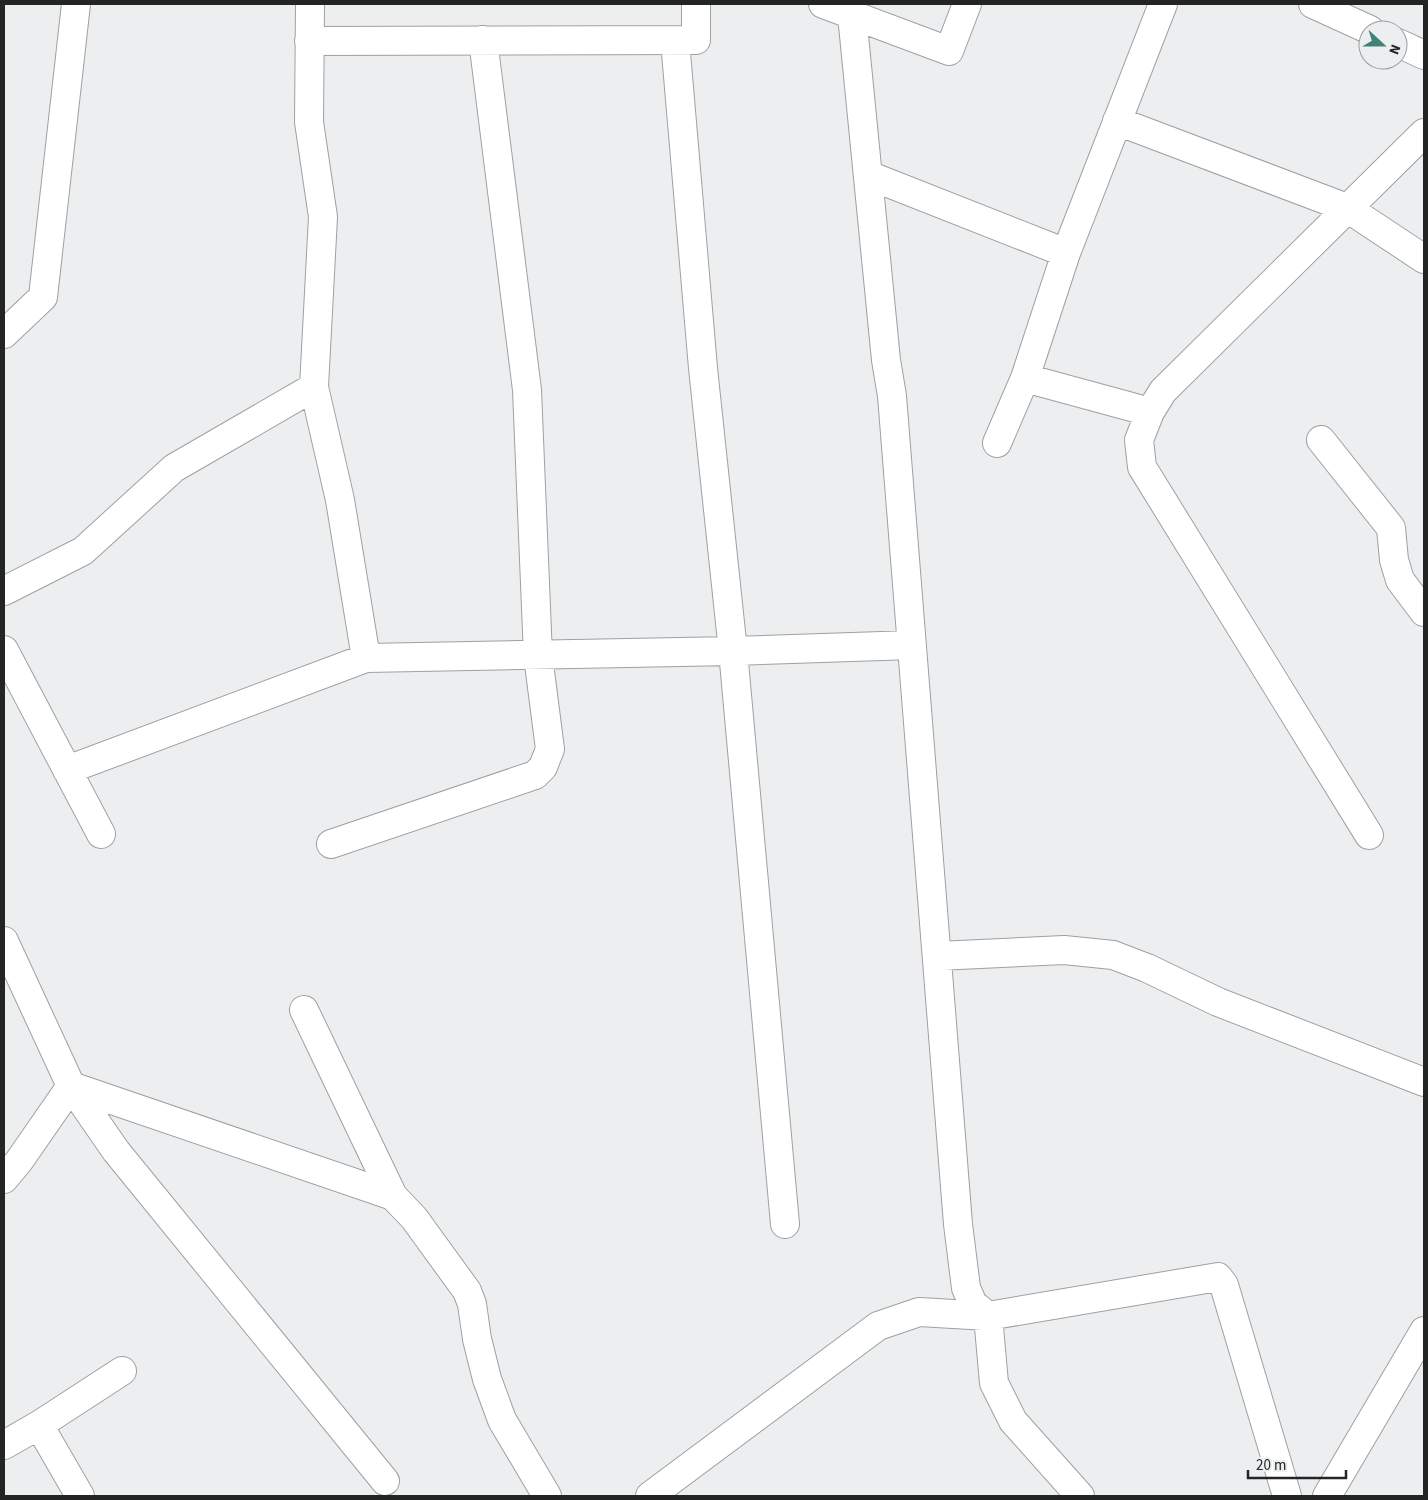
<svg xmlns="http://www.w3.org/2000/svg" width="1428" height="1500" font-family="'Source Sans 3',sans-serif">
	<style>
		.lines { fill: none; stroke-linecap: round; stroke-linejoin: round }
		.minor-casing { stroke: #9ea0a1; stroke-width: 30 }
		.minor { stroke: #fff; stroke-width: 28 }
	</style>
	<rect width="100%" height="100%" fill="#edeef0"/>
	<g class="lines">
		<g class="minor-casing">
			<path id="minor" d="M310,4L309,122L323,217L314,387L340,500L366,658
				M823,4L949,51L967,4
				M1313,4L1370,30
				M852,15L886,360L892,396L958,1224L966,1288L973,1304L988,1316L1218,1277L1224,1285L1287,1496
				M309,41L696,40V4
				M675,41L703,368L733,651L912,645
				M1398,43L1424,55
				M1117,121L1347,208L1424,259
				M868,175L1066,253
				M4,334L43,297L76,4
				M1025,378L1150,412
				M1321,440L1391,528L1394,560L1400,580L1424,612
				M997,443L1025,378L1066,253L1163,4
				M4,591L83,551L174,468L314,387
				M4,650L101,834
				M67,770L366,658L733,651L785,1224
				M1369,835L1142,467L1139,440L1150,412L1163,391L1424,133
				M331,844L535,775L543,767L550,749L538,656L527,390L483,40
				M4,941L71,1086L116,1151L385,1481
				M937,956L1064,950L1113,955L1147,968L1218,1002L1424,1082
				M304,1010L393,1196
				M4,1179L19,1161L71,1086L393,1196L414,1218L467,1291L472,1304L477,1339L487,1379L502,1420L547,1496
				M39,1425L80,1496
				M4,1445L39,1425L122,1371
				M650,1496L878,1326L919,1312L988,1316L994,1383L1013,1421L1080,1496
				M1327,1496L1424,1331"/>
		</g>
		<use href="#minor" class="minor"/>
	</g>
	<rect width="1428" height="1500" fill="none" stroke="#232424" stroke-width="10"/>
	<g transform="translate(1383 45) rotate(111)"><circle r="24" fill="#edeef0" stroke="#9c9d9e"/>
	<path d="M0-4L9 19L0 12L-9 19Z" fill="#3f8377"/>
	<text y="-8" font-size="14" font-weight="bold" text-anchor="middle" fill="#232424">N</text>
	</g>
	<path d="M1248 1470v8h98v-8" fill="none" stroke="#232424" stroke-width="2.5"/>
	<text x="1256" y="1470" font-size="15" fill="#232424" stroke="#edeef0" stroke-width="4" paint-order="stroke">20 m</text>
</svg>
